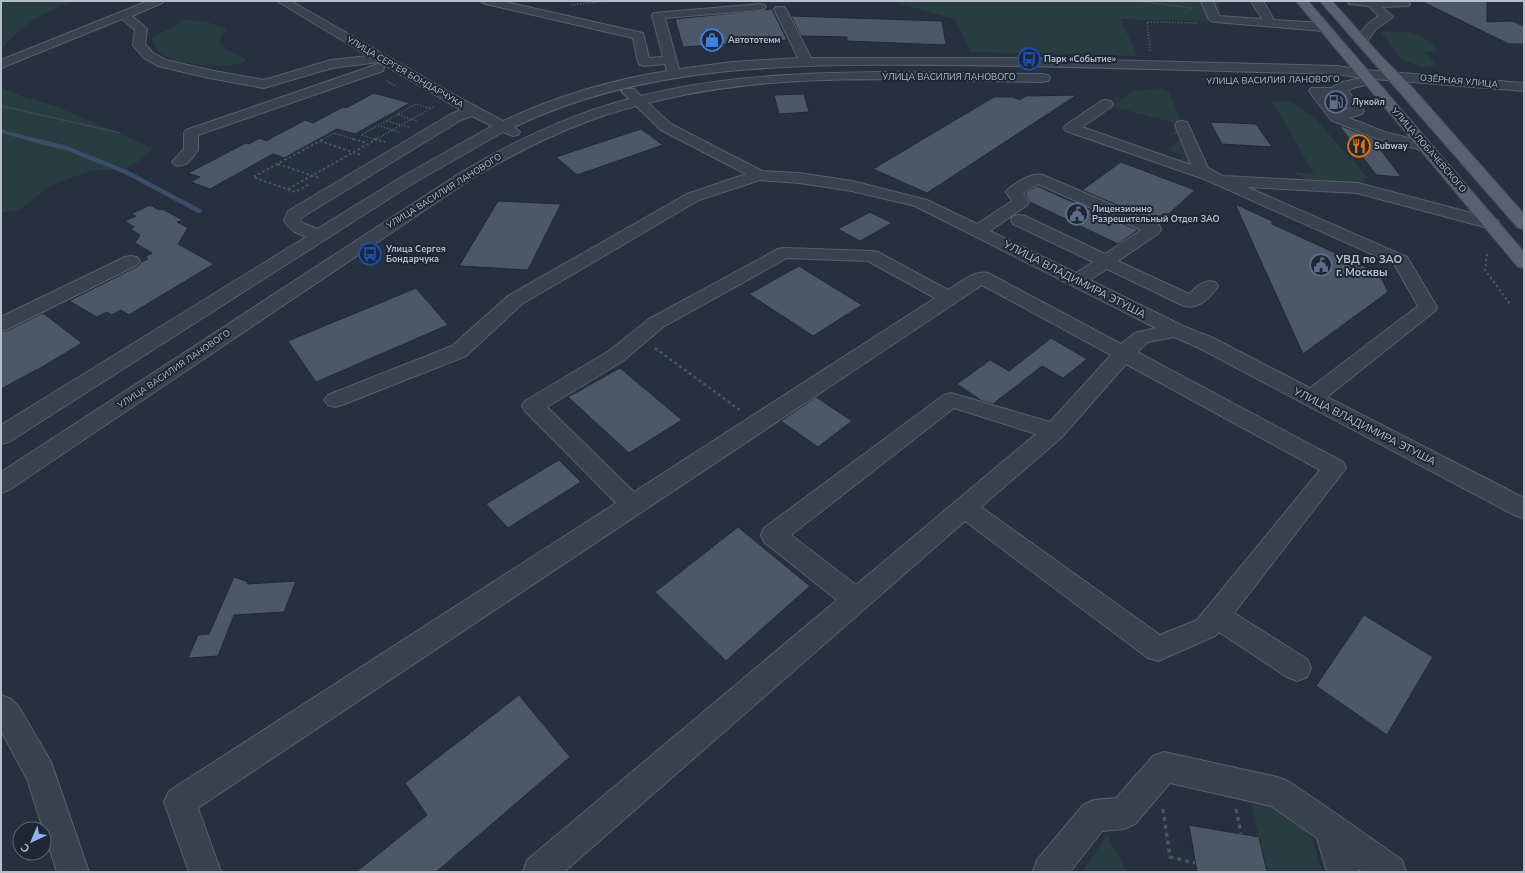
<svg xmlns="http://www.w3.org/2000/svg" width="1525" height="873" font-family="'Nunito Sans',sans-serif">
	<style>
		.green { fill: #283d40 }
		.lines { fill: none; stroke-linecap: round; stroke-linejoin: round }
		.stream-far1 { stroke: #3c4d67; stroke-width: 3.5 }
		.stream { stroke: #3c4d67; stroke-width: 4.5 }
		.building { fill: #4c5768; stroke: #212936 }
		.minor-casing { stroke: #58606d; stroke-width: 2 }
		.major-casing { stroke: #444b58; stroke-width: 2 }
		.path-far3 { stroke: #46595d; stroke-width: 1.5; stroke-dasharray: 1.5 1.5; stroke-linecap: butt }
		.path-far2 { stroke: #46595d; stroke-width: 2; stroke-dasharray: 2.5 2.5; stroke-linecap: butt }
		.path-far1 { stroke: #46595d; stroke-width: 2.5; stroke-dasharray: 3 3; stroke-linecap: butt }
		.path { stroke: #46595d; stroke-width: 3.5; stroke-dasharray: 4 4; stroke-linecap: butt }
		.minor { fill: #3a424f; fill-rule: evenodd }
		.major { fill: #58616f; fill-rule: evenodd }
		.labels { text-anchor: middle; stroke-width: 4; stroke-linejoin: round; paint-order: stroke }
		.far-poi-label { font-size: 9px; font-weight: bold; fill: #b7bdca; stroke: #1f2734; text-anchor: start }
		.far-street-label { font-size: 9px; fill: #b7bdca; stroke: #1f2734 }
		.poi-label { font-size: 11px; font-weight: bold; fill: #b7bdca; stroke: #1f2734; text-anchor: start }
		.street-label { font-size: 11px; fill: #b7bdca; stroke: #1f2734 }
	</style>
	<rect width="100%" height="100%" fill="#26303f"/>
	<path class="green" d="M1,1H78C48,8 21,25 1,50Z
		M889,1H1219L1222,22L1120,19L1138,56L971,52L954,19Z
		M184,19L207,22L226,28L227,30L220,38V44C228,54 243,54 246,61C232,71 171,64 159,52C155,49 153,44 152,39L153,37L175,26Z
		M1380,31L1410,32L1430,41L1437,51L1422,53L1428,55L1436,65L1423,67L1402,60Z
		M1,87L21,96L55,106L153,148L142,159L125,169L93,170L52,185L18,211L1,212Z
		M1160,88L1169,91L1199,166L1177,161L1183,156L1167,150L1181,138L1180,136L1172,133L1182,125L1111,106L1134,91Z
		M1290,101L1314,117L1368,178L1358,188L1321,186L1291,172L1314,174L1273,103H1263Z
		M1250,798L1281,802L1309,827L1322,872H1267Z
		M1107,835L1127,872L1117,871L1116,872H1082Z"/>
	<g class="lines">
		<path class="stream-far1" d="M1,131L34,140"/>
		<path class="stream" d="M30,139L66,148L126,172L199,211"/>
	</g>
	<path class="building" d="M1421,1H1487V22L1512,21L1524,26V44H1509Z
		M772,9L787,40L683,47L675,19Z
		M791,16L942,21L946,45L847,41V37L801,36Z
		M374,93L410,103L355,134L337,129L284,158L273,154L210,189L191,182L200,177L188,173L246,143L249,144L260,138L266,141L305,120L313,123L343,107L346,108Z
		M804,94L809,112L779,114L774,95Z
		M1077,95L927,193L873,169L994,97H1013L1020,100L1026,96Z
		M1330,98H1338L1346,108L1340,110Z
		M1210,122L1256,124L1272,147L1222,144Z
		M1339,125L1372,138L1401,177L1376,175Z
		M641,129L663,145L577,175L556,157Z
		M1121,162L1171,181L1195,190L1161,221L1157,219L1154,221L1082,190Z
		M1037,186L1068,200L1138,230L1118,244L1030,202L1025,193Z
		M498,201L561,204L528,270L459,266Z
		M1235,204L1272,221V224L1379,273L1388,292L1303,354Z
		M150,205L159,210L162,209L183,220L177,222L188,228L178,244L214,264L129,315L121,310L111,315L107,312L97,317L69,301L138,266L141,262L148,259L145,257L152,253L135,243L140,235L130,229L134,227L125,221L136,216L131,214Z
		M870,212L892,223L860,241L838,229Z
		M799,266L862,305L813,336L749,294Z
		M416,288L448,325L316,382L288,341Z
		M43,313L82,343L37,370H36L1,389V332L9,330Z
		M1051,338L1087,359L1063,378L1042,366L993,404L982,401L957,384L990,360L1009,371Z
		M620,368L682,420L629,453L568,397Z
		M816,397L852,421L818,447L781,421Z
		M559,460L581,482L508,528L486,504Z
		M738,527L810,586L726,661L655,592Z
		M234,577L248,582L247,584L296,581L284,612L234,615L218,656L188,658L198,635L209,634Z
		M1364,615L1433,657L1387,735L1316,686Z
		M519,695L570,757L436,872H356L427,815L405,783Z
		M1189,825L1259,837L1267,872H1197Z"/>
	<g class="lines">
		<g class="minor-casing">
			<path id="minor" d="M148,1H164L162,3L132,16L147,29L145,44L152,52L166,60L209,70L264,80L331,60L368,56L277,1H291L460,98L503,121C554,97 611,80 667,71L665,64L644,66L640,65L638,62L633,38L486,4L480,1H501L643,33L649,58L663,57L652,15L654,13L760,4L764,5L766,7L764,9L760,10L665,18L679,69L732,62L798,58L774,9L776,7H784L786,9L811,58H1020L1337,66L1364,70L1524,83V91L1374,79L1373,83L1353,88L1348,91L1364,111L1362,114L1349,118L1385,132L1431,144L1433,147L1431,150L1426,151L1375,138L1331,120L1309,91L1311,88H1331L1343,82L1362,78L1337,74C1207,71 1078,66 948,65C801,64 650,62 514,127L520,132L518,135L513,136L503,132L412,184L9,442L1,444V425L306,237C296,233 290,230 284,221L288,211L451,114L461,110L379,62L332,68L264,88L209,78L158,66L144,58L133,45L135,30L122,19L1,68V60ZM1337,95L1348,109L1339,112L1327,96ZM472,116L492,126L400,178L317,229L303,223L300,221L301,218L461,120Z
				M1201,1H1213L1219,16L1262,19L1251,1H1263L1274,20L1323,23L1327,24L1329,27L1327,30L1323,31L1215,22L1211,21L1209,19Z
				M1348,1H1407L1410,4L1408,6L1382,7L1393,17L1376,29L1365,44H1357L1355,41C1361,31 1368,22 1379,16L1369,6L1349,4Z
				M378,64L383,65L384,68L383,71L198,135V150C192,159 186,168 175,165L172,162L184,149V133L186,130Z
				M880,72L1043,74L1048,75L1050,78L1048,81L1043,82C913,80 775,70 648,103L671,124L762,171L799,173L852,181L927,200L977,224L1012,201L1006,192L1008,189C1019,182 1030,172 1043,175L1159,225L1161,229L1159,233L1118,261L1189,294C1198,286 1203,279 1215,282L1218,286C1211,297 1198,310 1184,306L1107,269L1090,280L1183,326L1213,338L1310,388L1418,306L1394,264L1204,179L1066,131L1064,128L1066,125L1101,101L1106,100L1111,101L1113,104L1111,107L1082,127L1191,165L1175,125L1177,122L1182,121L1187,122L1208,168L1223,176L1358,183L1498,220L1500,224L1498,228L1492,229L1357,193L1247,187L1407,257L1437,307L1435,311L1327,397L1524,498V518L1516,516L1199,348L1174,337L1148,342L1137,352L1343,462L1346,468L1234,613L1307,659L1311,668L1307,677L1297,681L1287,677L1219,632L1215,636L1158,661L1148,658L965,521L564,872H523L527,860L837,600L764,542L761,535L764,528L944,395L951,393L1050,422L1111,355L982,285L198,808L221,872H189L164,802L169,791L616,503L525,411L522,406L525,401L609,351L649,319L778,249L784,248L872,251L878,252L948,290C960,283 974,270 988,273L1121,344L1135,333L1156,328L915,206L852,191L799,183L760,180L699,200L522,304L466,356L342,405L335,407L328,405L324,400L328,395L452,346L508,296L687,194L746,174L661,130L636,106C577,121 523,148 471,179L9,490L1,493V472L460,173C514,141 568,115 629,99L622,92L624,89H634L641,96C719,76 800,73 880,72ZM1038,184L1141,230L1105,254L1025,216L1019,215L1013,216L1011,220L1013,224L1093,262L1076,273L990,231L1027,205L1029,202L1023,193ZM787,258L868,261L935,298L634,492L547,407L623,361L663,327ZM1126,364L1320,470L1197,620L1160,635L981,507L1062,437ZM954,408L1036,434L856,585L791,535Z
				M131,256L137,257L140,261L137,265L8,329L1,331V317L125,257Z
				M1,695L11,699L19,707L51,762L89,872H57L27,779L1,731Z
				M1164,752L1277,777L1288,781L1341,817L1402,860L1406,872H1363L1358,869L1359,872H1327L1317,838L1271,806L1170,783L1135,824L1124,829L1102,831L1070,872H1033L1037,860L1083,805L1094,800L1116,798L1153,756Z"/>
		</g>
		<g class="major-casing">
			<path id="major" d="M1296,1H1308L1524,252V268L1518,267Z
				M1320,1H1332L1380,55L1410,85L1524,214V229L1518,228Z"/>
		</g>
		<path class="path-far3" d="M1137,1L1192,8
			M571,5L608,1
			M1150,51L1147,22L1199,23
			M386,81L396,86
			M1,106L121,133
			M398,115L418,121
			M387,121L409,127
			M378,125L401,133
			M322,140L334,133L356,140
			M375,140L435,106
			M377,140L361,135L416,104L430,108"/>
		<path class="path-far2" d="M353,139L367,143
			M374,139L385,142
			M320,141L324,139
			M278,164L319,178
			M308,185L295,192L253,177L320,141L361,155
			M288,189L377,139
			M1487,254L1485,270L1510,304"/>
		<path class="path-far1" d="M655,348L741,411"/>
		<path class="path" d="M1163,809L1170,857L1195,863
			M1236,809L1241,834"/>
		<use href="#minor" class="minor"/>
		<use href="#major" class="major"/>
	</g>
	<defs>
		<g id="shop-ring" transform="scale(1.15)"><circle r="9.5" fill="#1f2734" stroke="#3f7fe0" stroke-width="1.5"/><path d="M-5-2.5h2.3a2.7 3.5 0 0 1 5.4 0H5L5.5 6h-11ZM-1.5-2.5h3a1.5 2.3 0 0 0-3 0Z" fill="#3f7fe0"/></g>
		<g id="bus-ring" transform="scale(1.15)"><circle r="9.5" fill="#1f2734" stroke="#1a4fb4" stroke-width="1.5"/><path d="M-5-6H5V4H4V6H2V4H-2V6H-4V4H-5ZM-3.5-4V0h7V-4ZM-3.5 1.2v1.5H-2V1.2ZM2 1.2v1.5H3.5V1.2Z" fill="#1a4fb4"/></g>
		<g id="fuel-ring" transform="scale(1.15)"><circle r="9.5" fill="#1f2734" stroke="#5c6f8a" stroke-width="1.5"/><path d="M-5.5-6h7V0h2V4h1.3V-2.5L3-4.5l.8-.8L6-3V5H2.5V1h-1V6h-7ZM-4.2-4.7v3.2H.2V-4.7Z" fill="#5c6f8a"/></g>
		<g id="restaurant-ring" transform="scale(1.15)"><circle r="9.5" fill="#1f2734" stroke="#e8710a" stroke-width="1.5"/><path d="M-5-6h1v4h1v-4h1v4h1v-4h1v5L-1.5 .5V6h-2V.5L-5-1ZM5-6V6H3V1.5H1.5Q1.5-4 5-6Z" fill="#e8710a"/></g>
		<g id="civic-ring" transform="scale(1.15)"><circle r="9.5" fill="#1f2734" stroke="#5c6f8a" stroke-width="1.5"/><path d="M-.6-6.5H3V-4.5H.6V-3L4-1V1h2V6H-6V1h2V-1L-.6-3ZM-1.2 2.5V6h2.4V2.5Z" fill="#5c6f8a"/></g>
	</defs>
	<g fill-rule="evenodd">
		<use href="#shop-ring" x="712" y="40"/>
		<use href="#bus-ring" x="1029" y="59"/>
		<use href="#fuel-ring" x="1336" y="102"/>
		<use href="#restaurant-ring" x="1359" y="146"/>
		<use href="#civic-ring" x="1077" y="214"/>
		<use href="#bus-ring" x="370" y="254"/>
		<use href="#civic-ring" x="1321" y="265"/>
	</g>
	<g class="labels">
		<g class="far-poi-label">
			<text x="728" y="43">Автототемм</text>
			<text x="1044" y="62">Парк «Событие»</text>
			<text x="1352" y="105">Лукойл</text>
			<text x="1374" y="149">Subway</text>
			<text x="1092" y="212">Лицензионно<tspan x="1092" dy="10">Разрешительный Отдел ЗАО</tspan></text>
			<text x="386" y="252">Улица Сергея<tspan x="386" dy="10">Бондарчука</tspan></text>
		</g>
		<g class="far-street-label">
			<text transform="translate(405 72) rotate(30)" y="3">УЛИЦА СЕРГЕЯ БОНДАРЧУКА</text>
			<text x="949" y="80">УЛИЦА ВАСИЛИЯ ЛАНОВОГО</text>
			<text transform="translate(1273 80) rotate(-1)" y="3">УЛИЦА ВАСИЛИЯ ЛАНОВОГО</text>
			<text transform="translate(1459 81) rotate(5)" y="3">ОЗЁРНАЯ УЛИЦА</text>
			<text transform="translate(1429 150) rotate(49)" y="3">УЛИЦА ЛОБАЧЕВСКОГО</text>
			<text transform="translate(444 191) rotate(-32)" y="3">УЛИЦА ВАСИЛИЯ ЛАНОВОГО</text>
			<text transform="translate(174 369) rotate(-34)" y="3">УЛИЦА ВАСИЛИЯ ЛАНОВОГО</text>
		</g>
		<g class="poi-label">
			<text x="1336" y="263">УВД по ЗАО<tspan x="1336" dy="13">г. Москвы</tspan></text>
		</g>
		<g class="street-label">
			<text transform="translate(1075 279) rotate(27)" y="4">УЛИЦА ВЛАДИМИРА ЭТУША</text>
			<text transform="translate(1365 426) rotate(27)" y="4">УЛИЦА ВЛАДИМИРА ЭТУША</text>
		</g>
	</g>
	<rect width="1525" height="873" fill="none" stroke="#b7bdca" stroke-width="4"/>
	<g transform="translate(32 841) rotate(224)"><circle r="19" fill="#1f2734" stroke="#5c6370"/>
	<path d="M0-3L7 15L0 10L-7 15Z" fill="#90b3f5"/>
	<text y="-6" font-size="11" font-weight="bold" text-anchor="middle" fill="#b7bdca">С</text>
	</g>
</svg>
